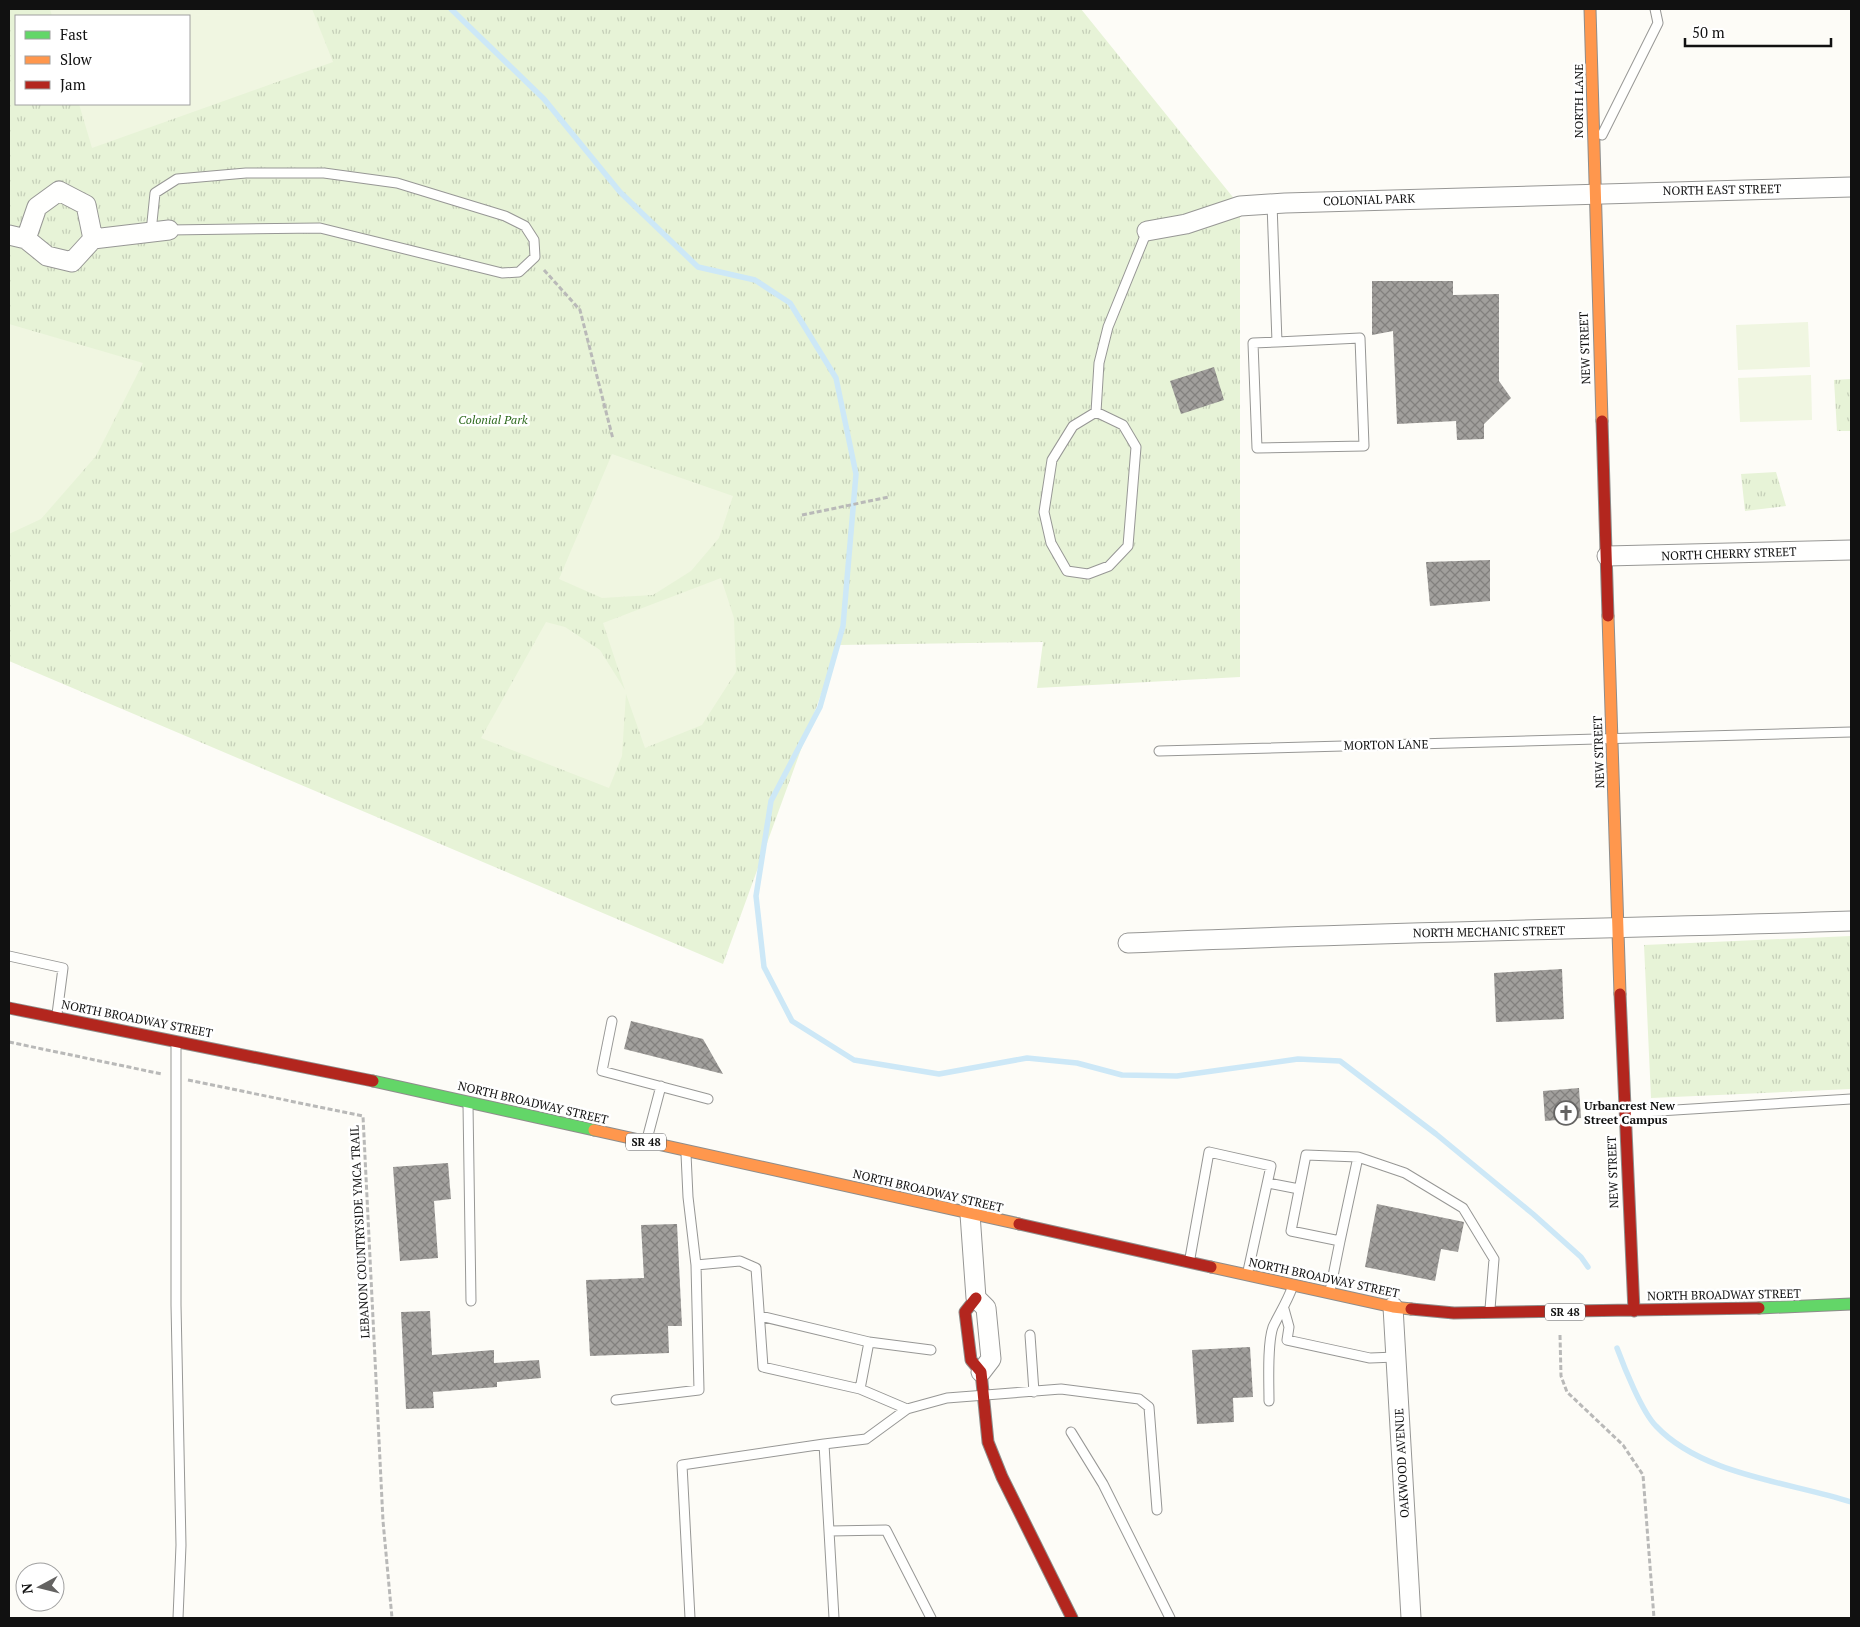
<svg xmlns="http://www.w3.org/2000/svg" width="1860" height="1627" font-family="'PT Serif',serif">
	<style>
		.park { fill: url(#park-tufts); fill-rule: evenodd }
		.pitch { fill: #f0f6e1 }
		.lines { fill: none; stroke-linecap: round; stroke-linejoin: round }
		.stream { stroke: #cde8f7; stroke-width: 5.5 }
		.building { fill: url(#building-cross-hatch) }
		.lane-casing { stroke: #979795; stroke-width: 11 }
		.street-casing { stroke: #979795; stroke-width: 21 }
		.fast-casing { stroke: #8e8d8b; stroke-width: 13 }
		.slow-casing { stroke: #8e8d8b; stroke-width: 13 }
		.jam-casing { stroke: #8e8d8b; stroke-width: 13 }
		.path { stroke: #b9b9b8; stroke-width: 3; stroke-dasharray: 5 2.5; stroke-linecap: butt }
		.lane { stroke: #fffffe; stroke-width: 9 }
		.street { stroke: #fffffe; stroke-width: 19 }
		.fast { stroke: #63d668; stroke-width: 11 }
		.slow { stroke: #ff974d; stroke-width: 11 }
		.jam { stroke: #b3261e; stroke-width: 11 }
		.labels { text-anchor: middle; stroke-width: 5; stroke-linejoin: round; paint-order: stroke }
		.shield { fill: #fff; stroke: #585858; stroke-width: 1 }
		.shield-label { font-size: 11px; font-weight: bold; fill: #111 }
		.street-label { font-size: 12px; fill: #111; stroke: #fff }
		.park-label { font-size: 12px; font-style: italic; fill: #2f6b1f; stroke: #fff }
		.poi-label { font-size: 12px; font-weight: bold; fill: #111; stroke: #fff; text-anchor: start }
	</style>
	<defs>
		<pattern id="park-tufts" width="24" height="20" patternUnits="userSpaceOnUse" patternTransform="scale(1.25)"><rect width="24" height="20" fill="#e7f3d7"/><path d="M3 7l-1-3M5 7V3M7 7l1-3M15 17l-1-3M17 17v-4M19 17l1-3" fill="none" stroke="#c5cfb8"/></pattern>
		<pattern id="building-cross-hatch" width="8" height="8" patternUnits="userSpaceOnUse" patternTransform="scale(1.25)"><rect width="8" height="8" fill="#a19f9c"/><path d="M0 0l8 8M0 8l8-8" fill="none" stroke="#82807e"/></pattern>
	</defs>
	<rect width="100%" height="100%" fill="#fdfcf7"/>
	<path class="park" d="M9,9H1081L1240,206V677L1037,688L1043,642L839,645L723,964L9,661ZM16,16H189V104H16Z
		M1851,379V431H1837L1834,380Z
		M1776,472L1786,506L1745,511L1741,474Z
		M1851,936V1089L1651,1098L1644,945Z"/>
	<path class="pitch" d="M50,9H312L333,62L92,148L79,104H189V16H52Z
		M1808,322L1810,367L1738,370L1736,325Z
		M9,324L143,363L96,456L41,519L9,534Z
		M1811,375L1812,420L1740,422L1738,378Z
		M612,454L733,496L719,538L691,571L653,595L602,598L559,579Z
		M721,578L734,618L736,672L702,725L645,748L626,694L622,756L609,788L481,738L546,622L565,627L600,650L625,690L603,623Z"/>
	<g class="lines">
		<path class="stream" d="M451,9L544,99L620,192L698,267L755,280L790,303L836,378L856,474L843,626L820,707L771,801L756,896L764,967L792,1021L854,1060L939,1074L1027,1058L1077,1063L1122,1075L1177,1076L1298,1059L1340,1061L1436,1134L1533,1214L1581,1257L1588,1267
			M1617,1348C1624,1367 1642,1412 1656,1426C1702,1475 1789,1482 1851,1502"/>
	</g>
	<path class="building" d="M1372,281H1453V295L1499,294V381L1511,398L1484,424V439L1457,440L1456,421L1397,424L1393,331L1372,335Z
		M1214,367L1224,400L1181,414L1170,381Z
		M1490,560V601L1430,606L1426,562Z
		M1562,969L1564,1019L1496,1022L1494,973Z
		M631,1021L703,1039L723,1074L624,1049Z
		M1579,1088L1581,1118L1545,1121L1543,1091Z
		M448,1163L451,1199L434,1201L438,1258L400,1261L393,1167Z
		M1377,1204L1464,1222L1458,1252L1441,1249L1435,1281L1365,1267Z
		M677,1224L682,1326H668L669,1353L590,1356L586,1280L644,1278L641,1225Z
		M430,1311L432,1355L494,1350V1363L539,1360L541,1378L497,1382V1387L433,1392L434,1408L406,1409L401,1312Z
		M1250,1347L1253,1397L1233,1398L1234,1422L1197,1424L1192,1350Z"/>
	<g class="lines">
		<g class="lane-casing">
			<path id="lane" d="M1602,135L1658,23L1655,9
				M1272,204L1277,342L1360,338L1364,446L1257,448L1253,343L1277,342
				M151,232L155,193L177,179L246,173H324L397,183L505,216L525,226L534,240L535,257L519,272L502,273L320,228L169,230
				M1096,412L1123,425L1136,447L1128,546L1109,566L1088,574L1067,571L1051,543L1044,512L1052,460L1073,426L1096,412L1099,363L1108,327L1147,231
				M1159,751L1851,732
				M9,956L63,968L57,1014
				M612,1021L602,1071L708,1099
				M176,1044V1305L181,1545L178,1618
				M468,1105L471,1301
				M1627,1113L1851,1099
				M647,1139L661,1086
				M1306,1155L1358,1157L1340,1241L1291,1231Z
				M1358,1157L1405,1173L1463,1208L1494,1259L1490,1309
				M1268,1183L1299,1189
				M1190,1258L1209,1152L1271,1166L1248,1271
				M696,1265L740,1261L756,1268L763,1367L860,1389
				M1330,1291L1340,1241
				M1284,1309L1289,1327L1287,1340L1370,1358L1396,1357
				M760,1316L869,1342
				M1030,1335L1034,1392
				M616,1400L699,1390L696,1265L688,1197L686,1154
				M1269,1401C1269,1382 1267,1344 1273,1327C1279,1314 1287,1302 1292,1288
				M907,1409L860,1389L869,1342L931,1350
				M1071,1432L1103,1484L1170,1618
				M830,1531L886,1530L931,1618
				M690,1618L682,1465L824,1444
				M834,1618L824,1444L866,1439L907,1409L947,1398L1061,1389L1139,1399L1149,1407L1157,1510"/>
		</g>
		<g class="street-casing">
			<path id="street" d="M1147,231L1186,224L1240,206L1285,203L1851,187
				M9,235L26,239L47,256L72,262L93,239L86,205L59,191L37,207L26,239
				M93,239L169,230
				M1607,556L1851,550
				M1128,943C1369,932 1610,929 1851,921
				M970,1214L976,1298L986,1308L991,1359L981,1372
				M1393,1307L1411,1618"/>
		</g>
		<g class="fast-casing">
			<path id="fast" d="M373,1081L594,1130
				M1759,1308L1851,1304"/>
		</g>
		<g class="slow-casing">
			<path id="slow" d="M1590,9L1602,421
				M1608,616L1620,994
				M594,1130L1019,1224
				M1211,1267L1393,1307L1411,1309"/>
		</g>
		<g class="jam-casing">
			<path id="jam" d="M1602,421L1608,616
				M1620,994L1634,1311
				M9,1008L373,1081
				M1019,1224L1211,1267
				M976,1298L965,1312L971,1360L981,1372L988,1442L1002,1477L1072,1618
				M1411,1309L1454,1313L1759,1308"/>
		</g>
		<path class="path" d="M544,270L580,310L613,439
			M802,515L889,497
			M9,1042L162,1074
			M188,1080L363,1116L383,1521L392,1618
			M1560,1335L1561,1376L1567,1392L1623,1445L1643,1475L1654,1618"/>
		<use href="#lane" class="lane"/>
		<use href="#street" class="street"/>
		<use href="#fast" class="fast"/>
		<use href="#slow" class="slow"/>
		<use href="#jam" class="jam"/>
	</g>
	<defs>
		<g id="church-ring" transform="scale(1.25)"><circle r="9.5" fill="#fff" stroke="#646362" stroke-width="1.5"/><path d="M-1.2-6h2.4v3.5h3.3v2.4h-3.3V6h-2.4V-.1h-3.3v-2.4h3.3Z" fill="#646362"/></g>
	</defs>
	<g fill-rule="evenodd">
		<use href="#church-ring" x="1566" y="1113"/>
	</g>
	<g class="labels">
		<g class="shield">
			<rect x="626" y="1133.5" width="40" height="17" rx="4"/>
			<rect x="1545" y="1303.5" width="40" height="17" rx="4"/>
		</g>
		<g class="shield-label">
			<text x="646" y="1146">SR 48</text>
			<text x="1565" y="1316">SR 48</text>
		</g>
		<g class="street-label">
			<text transform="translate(1579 101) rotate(-90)" y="4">NORTH LANE</text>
			<text transform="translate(1722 190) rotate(-1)" y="4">NORTH EAST STREET</text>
			<text transform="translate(1369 200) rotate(-2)" y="4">COLONIAL PARK</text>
			<text transform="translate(1585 348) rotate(-92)" y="4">NEW STREET</text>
			<text transform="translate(1729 554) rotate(-2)" y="4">NORTH CHERRY STREET</text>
			<text transform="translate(1386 745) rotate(-1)" y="4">MORTON LANE</text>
			<text transform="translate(1599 752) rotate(-92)" y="4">NEW STREET</text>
			<text transform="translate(1489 932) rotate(-1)" y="4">NORTH MECHANIC STREET</text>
			<text transform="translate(137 1019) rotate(11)" y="4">NORTH BROADWAY STREET</text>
			<text transform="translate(533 1103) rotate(13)" y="4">NORTH BROADWAY STREET</text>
			<text transform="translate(1613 1172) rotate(-92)" y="4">NEW STREET</text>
			<text transform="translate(928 1191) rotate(13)" y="4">NORTH BROADWAY STREET</text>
			<text transform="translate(360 1232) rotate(-93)" y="4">LEBANON COUNTRYSIDE YMCA TRAIL</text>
			<text transform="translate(1324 1278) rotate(12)" y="4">NORTH BROADWAY STREET</text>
			<text transform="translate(1724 1295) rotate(-1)" y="4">NORTH BROADWAY STREET</text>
			<text transform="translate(1402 1463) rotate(-93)" y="4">OAKWOOD AVENUE</text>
		</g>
		<g class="park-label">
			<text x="493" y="424">Colonial Park</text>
		</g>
		<g class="poi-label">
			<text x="1584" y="1110">Urbancrest New<tspan x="1584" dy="14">Street Campus</tspan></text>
		</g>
	</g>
	<rect width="1860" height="1627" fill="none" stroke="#111111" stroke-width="20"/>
	<rect x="15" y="15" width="175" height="90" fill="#ffffff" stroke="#a0a0a0"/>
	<rect x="25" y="31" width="25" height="8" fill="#63d668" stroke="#a0a0a0"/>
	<text x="60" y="40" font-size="15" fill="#111111">Fast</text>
	<rect x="25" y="56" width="25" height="8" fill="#ff974d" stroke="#a0a0a0"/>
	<text x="60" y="65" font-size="15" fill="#111111">Slow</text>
	<rect x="25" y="81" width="25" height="8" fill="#b3261e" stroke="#a0a0a0"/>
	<text x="60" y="90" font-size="15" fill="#111111">Jam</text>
	<g transform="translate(40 1587) rotate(263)"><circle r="24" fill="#ffffff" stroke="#a0a0a0"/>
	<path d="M0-4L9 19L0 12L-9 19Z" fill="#646362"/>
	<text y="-8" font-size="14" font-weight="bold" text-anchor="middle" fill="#111111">N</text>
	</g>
	<path d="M1685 38v8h146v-8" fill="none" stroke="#111111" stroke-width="2.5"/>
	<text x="1692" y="38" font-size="15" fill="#111111" stroke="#ffffff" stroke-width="4" paint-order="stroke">50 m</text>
</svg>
